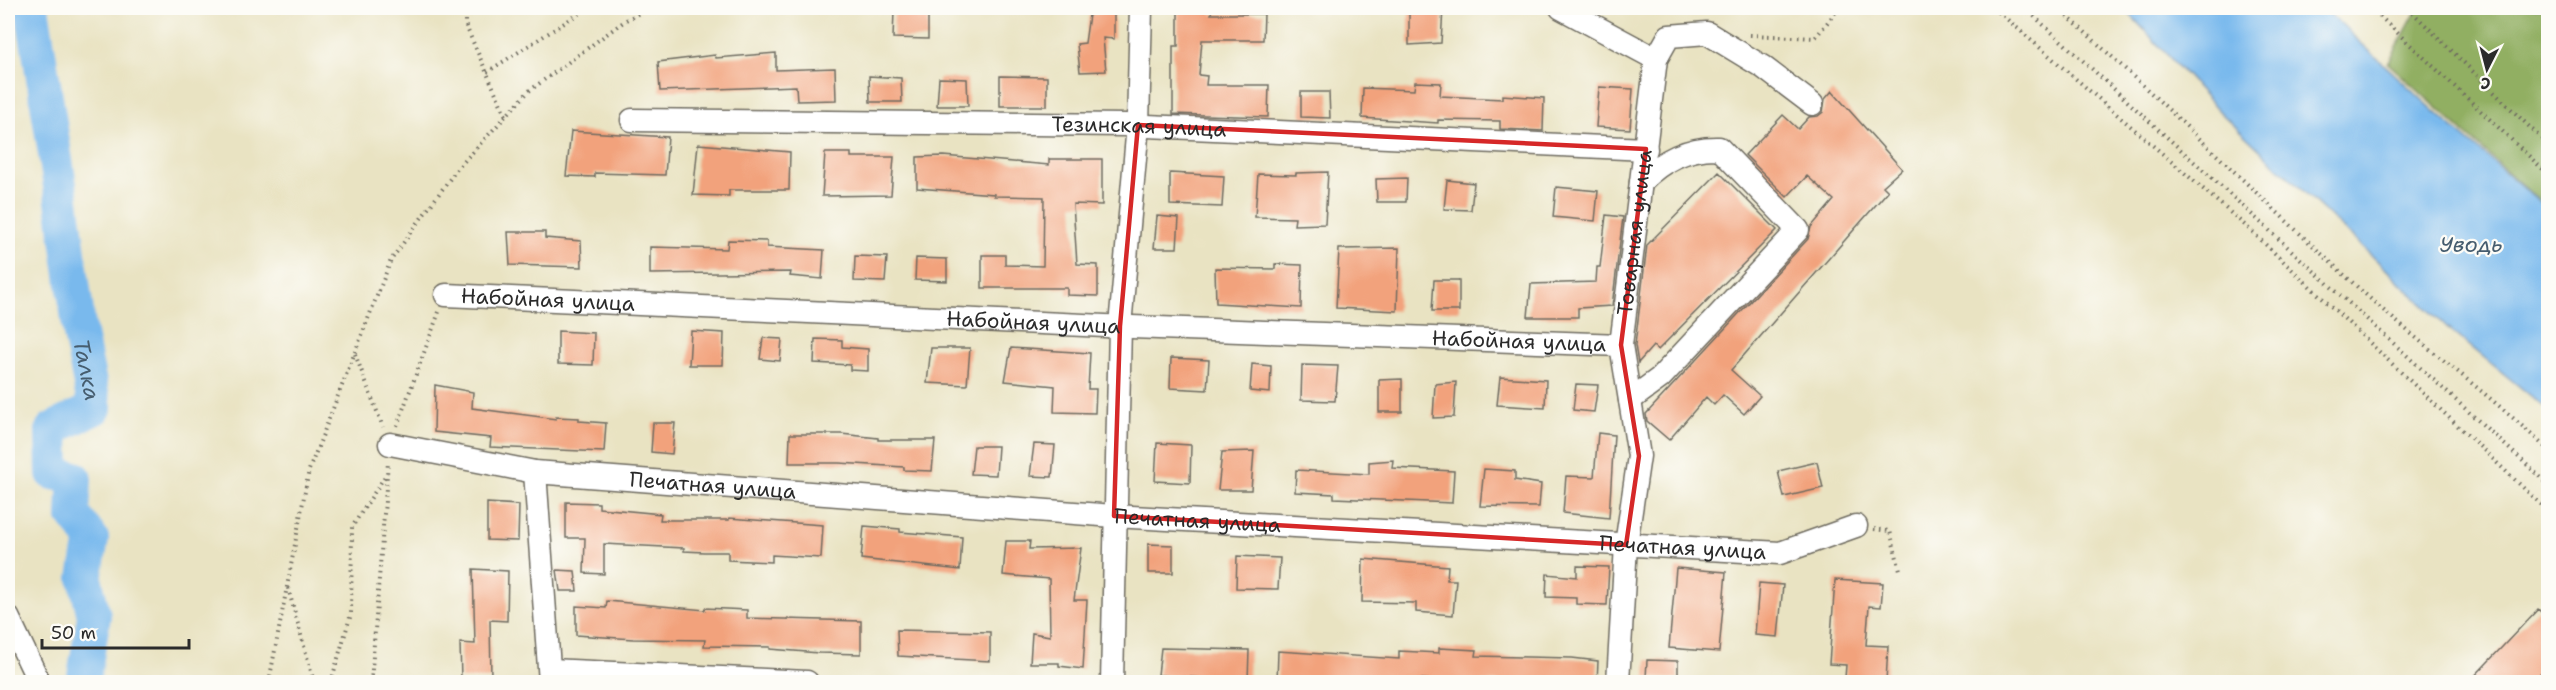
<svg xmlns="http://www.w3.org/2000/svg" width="2556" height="690" font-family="'Shantell Sans',sans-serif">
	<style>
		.forest { fill: #91af62; stroke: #5e6d46; stroke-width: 1.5 }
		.water { fill: #79b9ed; stroke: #52728c; stroke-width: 1.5 }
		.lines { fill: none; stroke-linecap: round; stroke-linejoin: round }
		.river { stroke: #79b9ed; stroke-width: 34 }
		.building { fill: #f2a27b }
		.minor-casing { stroke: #6e6b60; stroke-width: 25 }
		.path { stroke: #6e6b60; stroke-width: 4; stroke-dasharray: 1.5 4.5; stroke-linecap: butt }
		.minor { stroke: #fff; stroke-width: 22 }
		.marked { fill: none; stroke: #d62828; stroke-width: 4.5; stroke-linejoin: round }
		.labels { text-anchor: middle; stroke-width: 4.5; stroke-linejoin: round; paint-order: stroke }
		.street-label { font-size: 21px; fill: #2b2b2b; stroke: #fdfcf7 }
		.water-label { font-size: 22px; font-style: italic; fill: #465d6f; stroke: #fdfcf7 }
	</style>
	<rect width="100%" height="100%" fill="#fdfcf7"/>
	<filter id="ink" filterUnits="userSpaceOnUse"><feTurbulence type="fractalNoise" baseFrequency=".0167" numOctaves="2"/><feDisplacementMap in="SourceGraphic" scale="12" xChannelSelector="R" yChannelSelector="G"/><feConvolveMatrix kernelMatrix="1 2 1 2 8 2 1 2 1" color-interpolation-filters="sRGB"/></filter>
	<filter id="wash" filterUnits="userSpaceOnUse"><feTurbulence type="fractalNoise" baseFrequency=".008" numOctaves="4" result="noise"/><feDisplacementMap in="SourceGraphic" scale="24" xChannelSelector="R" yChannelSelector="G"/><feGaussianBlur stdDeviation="1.35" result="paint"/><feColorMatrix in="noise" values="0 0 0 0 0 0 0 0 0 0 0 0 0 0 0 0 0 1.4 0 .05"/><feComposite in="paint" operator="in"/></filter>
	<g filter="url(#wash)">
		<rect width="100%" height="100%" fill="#e9e3c2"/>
		<path class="forest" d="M2418,8H2548V205L2546,207L2388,63Z"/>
		<path class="water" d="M2124,8H2323L2441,117L2548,209V410L2448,328L2221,113Z"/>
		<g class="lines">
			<path class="river" id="s1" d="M32,8L60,186L80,334L95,408L52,429L53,473L75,478L73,514L92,539L85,578L94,616L83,682"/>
		</g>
		<g id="blocks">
			<path class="building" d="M1178,8H1212L1211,14H1264L1263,40H1202L1199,75L1207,76L1206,85H1269L1268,117L1173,114V46H1178Z
				M1409,8H1443L1441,43L1409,45Z
				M1114,10V39L1103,38L1106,71L1080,72L1077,44L1085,43L1089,15Z
				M894,11L928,12V39L893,38Z
				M776,53V70L835,68L836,100L797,101L796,86L660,91L658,62L715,55L716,58Z
				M869,76L901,78L902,102H870Z
				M1000,76L1047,77V106H1000Z
				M939,78L967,79L968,106H937Z
				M1415,82L1441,83L1440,96L1502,99V95L1544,98L1543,131L1500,129V121L1438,120V123L1362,118L1363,88L1414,90Z
				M1599,87L1633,89L1630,129L1596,127Z
				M1832,91L1902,169L1883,186L1888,191L1731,370L1760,396L1744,414L1723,395L1714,405L1706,397L1669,440L1647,421L1646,414L1808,239L1811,227L1834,200L1807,176L1787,197L1745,155L1783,115L1798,129L1809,117L1818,116L1823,112L1825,99Z
				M1301,92H1329L1330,118L1301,117Z
				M571,131L668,137L665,175L595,173V177L566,176Z
				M698,144L790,152L789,190H729V196L693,195Z
				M825,153H851V157H894L891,195L822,196Z
				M943,156L1049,165V159H1102V205L1073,204L1077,264L1098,265V296L1067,295V288H982V255H1005V265L1043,266L1044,197L994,196V194L917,188V157Z
				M1328,172L1325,224L1294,225L1295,218L1255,217L1258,174L1296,175V173Z
				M1719,172L1777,230L1658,350L1653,346L1638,363L1635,345L1647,245Z
				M1170,173L1224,176L1222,207L1170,205Z
				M1407,178L1406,202H1377L1376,179Z
				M1447,180L1474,183L1471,210L1444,209Z
				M1556,187L1598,191L1595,221L1553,217Z
				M1606,215L1623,217L1612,306L1578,308V317H1528L1531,284L1596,282L1597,267H1600Z
				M1157,216L1179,218L1177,248H1154Z
				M508,232H545V238L581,241L582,267L510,265Z
				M728,240L767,241V247L824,250L822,279L790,276L791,272L650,274V247L727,249Z
				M1399,248L1397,311L1336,308L1339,249Z
				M855,256L887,257L885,282L854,281Z
				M916,258L947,259V281L915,280Z
				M1275,264L1302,265L1301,308L1216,303L1215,268L1275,269Z
				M1434,280H1459V311H1432Z
				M558,331L594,333L593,365L558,364Z
				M691,331L724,333L723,365H689Z
				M763,338L782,339L780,361L760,359Z
				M815,339L842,340V347L868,349V371L850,370V365L814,363Z
				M931,348H970L967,385L927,383Z
				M1011,348L1090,353L1088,389H1096L1095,413L1054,412L1055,386L1005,381Z
				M1171,358L1209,360L1207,390L1170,388Z
				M1252,364L1271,366L1270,393L1250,391Z
				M1302,365L1338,366L1335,401L1301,400Z
				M1500,377L1546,380L1545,408L1497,405Z
				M1402,379V412H1379V380Z
				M1456,382L1454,417L1433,418L1435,384Z
				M1576,384L1598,385L1594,412L1573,410Z
				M435,385L473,392L472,408L556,419V417L579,418V421L606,423L604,452L490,447L491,438L434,432Z
				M653,423H675L672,454L651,452Z
				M1598,433L1614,435L1609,518L1563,513L1566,476L1594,477Z
				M790,434H841L878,438V440H935L932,471L904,470V467L839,463H789Z
				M1157,443L1191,445L1190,483L1155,481Z
				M1034,444L1055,445L1052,477L1030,476Z
				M974,446H998L996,475L971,474Z
				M1254,451L1251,490H1218L1222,452Z
				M1393,460L1392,468L1454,471L1452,503L1334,498V494L1295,492L1296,470L1369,474V462Z
				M1817,462L1823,488L1784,497L1778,471Z
				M1484,469L1515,471V480L1541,484L1539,507L1480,506Z
				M566,502L599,503V508L661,514L660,520H729V518L823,525L821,558L772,555V562L728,560V552H704L684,551V548L604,544V574L584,573L585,538H566Z
				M487,503L519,505L518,541L487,540Z
				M864,526L900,529V532L962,537L960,570L861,559Z
				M1006,541H1030L1029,549L1081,548L1074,600H1087L1083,669L1059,666V663H1030L1032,633L1050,636L1049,579L1003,575Z
				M1148,544L1173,545V573H1148Z
				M1237,556L1280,558L1278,589L1236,588Z
				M1363,559L1448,566L1447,580H1456L1453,615L1416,612V603L1362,602Z
				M1577,566L1609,567L1607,605L1576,604V598L1546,597L1547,574L1577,577Z
				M1676,568L1726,572L1719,652L1669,648Z
				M473,569L508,571L507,621L490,620L491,679H461L460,643L475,644Z
				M557,570L575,571L577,591H560Z
				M1835,580L1883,583L1881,607L1869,606L1866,645L1888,646L1886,682L1845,678L1846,665L1829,664Z
				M1759,583L1783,585L1778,637L1755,635Z
				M607,601L705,610V608L747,610V618L861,621V654L819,653L770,649V647L704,646L705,640L633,639L576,635V606L606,608Z
				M2538,609L2548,619V665L2532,682H2469Z
				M897,630L990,632V661L898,656Z
				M1161,648L1249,650L1248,681L1158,675Z
				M1439,648L1477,650L1476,656L1572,658L1598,661L1597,682H1457L1422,679V682H1277L1278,651L1399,659V651L1439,653Z
				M1647,660L1678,661V679L1646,678Z"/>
		</g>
	</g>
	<g filter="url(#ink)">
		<use href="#blocks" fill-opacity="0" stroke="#6e6b60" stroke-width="1.5"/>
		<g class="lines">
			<g class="minor-casing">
				<g id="minor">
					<path d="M1561,8L1656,59"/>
					<path id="s2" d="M632,120L1125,125L1646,149"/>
					<path id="s3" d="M446,295L1105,326L1621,345"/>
					<path d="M1630,400L1660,378L1798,230L1719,148C1689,147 1662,160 1641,182"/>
					<path id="s4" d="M390,444L535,472L1114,516L1780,553L1856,526"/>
					<path d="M535,472L550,682"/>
					<path d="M8,617L39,682"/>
					<path d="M550,670L807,682"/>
					<path d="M1112,682L1120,326L1138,125L1141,8"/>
					<path id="s5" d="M1618,682L1626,545L1639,456L1621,345L1656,59L1669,36L1707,33L1763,67L1812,104"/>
				</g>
			</g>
			<path class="path" d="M465,8V24L506,116
				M1994,8L2247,227L2548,511
				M2025,8L2548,484
				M2058,8C2166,104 2268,206 2375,303C2432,353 2494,398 2548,450
				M2371,8L2548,174
				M2408,8L2548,145
				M1750,35L1815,38L1839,8
				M487,72L588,8
				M355,354L383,427
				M397,426L439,312
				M1874,529L1890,531L1900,570
				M288,588L314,682
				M269,682L309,470L391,260L457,169L529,91L626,20L649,8
				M331,682L351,614L352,527L387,473
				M371,682L388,462"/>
			<use href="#minor" class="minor"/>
		</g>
	</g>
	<path class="marked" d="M1138,125L1646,149L1621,345L1639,456L1626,545L1114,516L1120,326Z"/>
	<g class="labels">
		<g class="street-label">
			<text dy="7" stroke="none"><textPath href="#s2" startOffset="507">Тезинская улица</textPath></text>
			<text dy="7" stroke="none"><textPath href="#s5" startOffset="453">Товарная улица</textPath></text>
			<text dy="7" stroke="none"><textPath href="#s3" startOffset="102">Набойная улица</textPath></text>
			<text dy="7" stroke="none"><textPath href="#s3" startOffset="588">Набойная улица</textPath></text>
			<text dy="7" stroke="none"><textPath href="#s3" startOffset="1074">Набойная улица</textPath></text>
			<text dy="7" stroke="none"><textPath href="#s4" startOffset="326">Печатная улица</textPath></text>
			<text dy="7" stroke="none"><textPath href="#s4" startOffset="812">Печатная улица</textPath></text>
			<text dy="7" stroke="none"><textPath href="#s4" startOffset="1298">Печатная улица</textPath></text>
		</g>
		<g class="water-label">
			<text x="2471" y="252">Уводь</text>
			<text dy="8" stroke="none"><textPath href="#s1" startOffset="366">Талка</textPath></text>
		</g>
	</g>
	<rect width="2556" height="690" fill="none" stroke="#fdfcf7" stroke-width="30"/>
	<g transform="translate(2487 69) rotate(186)" stroke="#fdfcf7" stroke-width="4.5" paint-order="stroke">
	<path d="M0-4.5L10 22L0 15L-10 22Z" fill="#2b2b2b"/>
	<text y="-9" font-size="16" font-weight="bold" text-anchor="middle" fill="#2b2b2b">С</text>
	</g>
	<path d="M42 639v9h147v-9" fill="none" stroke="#2b2b2b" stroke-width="3"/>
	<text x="51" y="639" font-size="18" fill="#2b2b2b" stroke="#fdfcf7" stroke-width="4.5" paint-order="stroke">50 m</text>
</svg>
